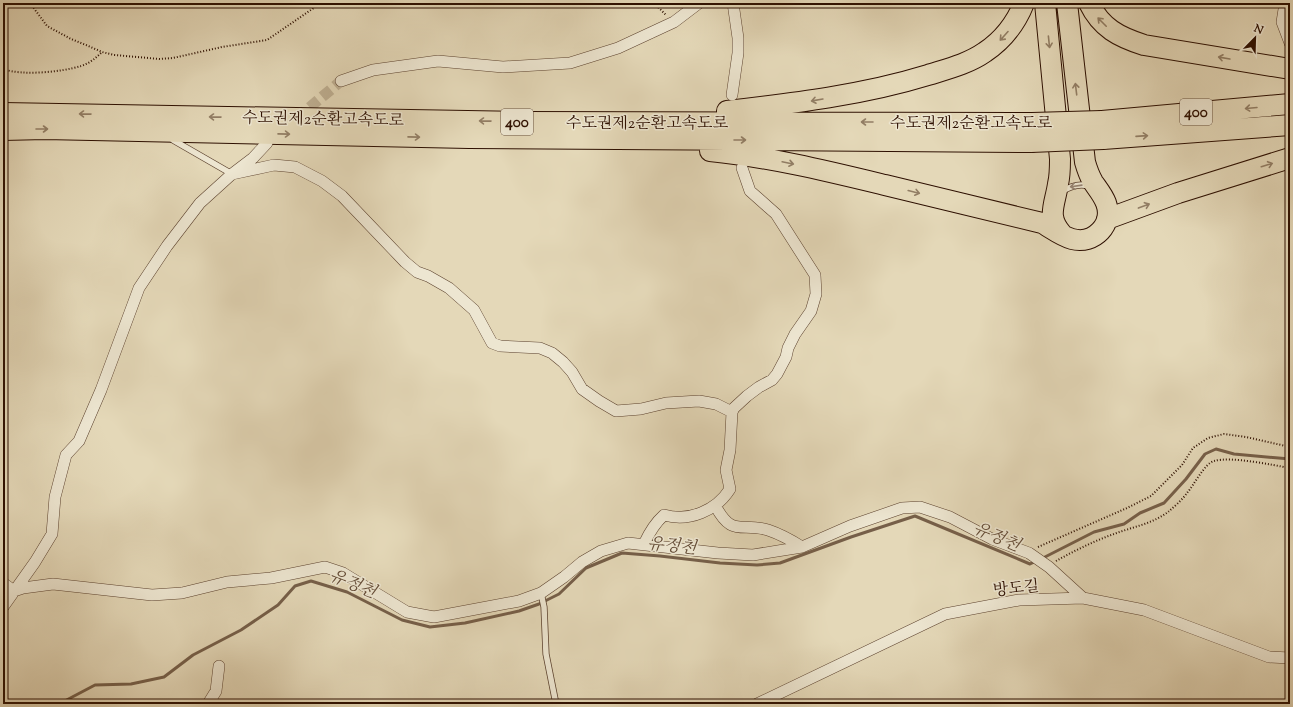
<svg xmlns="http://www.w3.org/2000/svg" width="1293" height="707" font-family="'Sorts Mill Goudy','Noto Serif KR',serif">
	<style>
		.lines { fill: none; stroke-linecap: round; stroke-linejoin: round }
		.stream { stroke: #765f49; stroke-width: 3 }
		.street-tunnel { stroke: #bfb093; stroke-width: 11; stroke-dasharray: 11 5.5; stroke-linecap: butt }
		.lane-casing { stroke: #5b412e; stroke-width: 7 }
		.street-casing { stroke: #5b412e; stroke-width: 12 }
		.highway-casing { stroke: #2d0f00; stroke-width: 22 }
		.path { stroke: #2d0f00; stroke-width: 2; stroke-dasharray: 1 2; stroke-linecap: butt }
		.lane { stroke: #ede6d1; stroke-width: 5.5 }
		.street { stroke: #ede6d1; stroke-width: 11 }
		.highway { stroke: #e4d8b8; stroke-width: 20 }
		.highway-bridge-casing { stroke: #2d0f00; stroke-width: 22; stroke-linecap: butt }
		.highway-bridge { stroke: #e4d8b8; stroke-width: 20 }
		.oneway { stroke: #927e65 }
		.oneway2 { stroke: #978573 }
		.labels { text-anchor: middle; stroke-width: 3; stroke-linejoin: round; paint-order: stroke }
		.shield { fill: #ede6d1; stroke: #67503f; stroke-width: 1 }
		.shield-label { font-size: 15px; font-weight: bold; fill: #2d0f00 }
		.street-label { font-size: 16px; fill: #2d0f00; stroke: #ede6d1 }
		.water-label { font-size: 17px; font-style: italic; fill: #634b36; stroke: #ede6d1 }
	</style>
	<rect width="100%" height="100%" fill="#e4d8b8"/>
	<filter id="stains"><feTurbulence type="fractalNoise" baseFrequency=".005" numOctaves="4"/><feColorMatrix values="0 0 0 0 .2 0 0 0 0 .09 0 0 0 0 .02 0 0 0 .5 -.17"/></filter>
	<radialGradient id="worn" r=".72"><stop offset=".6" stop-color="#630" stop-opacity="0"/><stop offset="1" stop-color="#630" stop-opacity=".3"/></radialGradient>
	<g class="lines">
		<path class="stream" d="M1041,559L1094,532L1124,524L1140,513L1164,503L1186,479L1205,454L1216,449L1234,454L1290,459
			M59,704L95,685L131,684L164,677L193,655L241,630L278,605L295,586L311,581L347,592L402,620L430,627L465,623L519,611L539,604L559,594L586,568L622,553L660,556L720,563L757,565L780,563L851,537L915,516L1030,564L1036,561"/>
		<path class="street-tunnel" d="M297,118L341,81"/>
		<g class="lane-casing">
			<path id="lane" d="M173,140L232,174
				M1061,192C1070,186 1079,183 1089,186
				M541,593L544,607L546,654L556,704"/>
		</g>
		<g class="street-casing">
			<path id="street" d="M1285,3L1282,22L1290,43
				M341,81L373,70L438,61L503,67L570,63L618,48L674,22L699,3
				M732,95L738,53V38L733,3
				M232,174L274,165L295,167L322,181L342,196L405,262L417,272L428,276L449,288L474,310L492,343L500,346L540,348L552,353L563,362L572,372L582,389L599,401L616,411L641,409L666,403L699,401L716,404L732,412
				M715,505C732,538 741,522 768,530C780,534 791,540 802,547
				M644,544C649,533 655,523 664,515C689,522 716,511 730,489L726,470L730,450L732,412L734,408L747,396L759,387L772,380L777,374L786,357L788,348L795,334L811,311L816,294L815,275L776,214L750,191L742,168
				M3,583L14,591L23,588L53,584L152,595L182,593L227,582L271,578L325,567L343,573L407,612L434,617L519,601L541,593L564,577L582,562L601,551L628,543L718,553L753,555L802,547L850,526L902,508L920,507L950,517L992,539L1029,553L1049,567L1083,598
				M3,607L35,562L52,534L55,497L66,455L79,441L101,390L139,288L167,246L200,203L232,174L253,158L267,143
				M208,704L216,691L219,666
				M757,704L945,614L1019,600L1083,598L1144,610L1269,657L1290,658"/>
		</g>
		<g class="highway-casing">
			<path id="highway" d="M1045,3L1060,159C1060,168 1060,176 1058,184C1055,205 1046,216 1062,234
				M1089,3C1101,28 1119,37 1144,45L1290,69
				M727,111C795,103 863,95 928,75C947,69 968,64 985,52C1003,40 1016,23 1024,3
				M3,113L520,122L1032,123
				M1102,121L1290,104
				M3,130L45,129L469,138L1031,142
				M1103,139L1290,125
				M710,151C770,157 827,171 885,185C937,198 990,210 1042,223C1051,228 1061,236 1072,239C1094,245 1114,224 1106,203C1103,195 1097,188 1093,182C1089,175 1087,169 1085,162L1067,3
				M1107,219L1178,193L1290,158"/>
		</g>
		<path class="path" d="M30,3L47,26L71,39L86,45L102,52L114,55L160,59L173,58L222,47L267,40L321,3
			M654,3L666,15
			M3,69C22,76 62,72 81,66C90,63 96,58 102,52
			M1038,547L1127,508L1151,496L1182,465L1193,448L1208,438L1224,434L1246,437L1290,447
			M1056,561C1074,551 1094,541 1114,534C1132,527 1152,524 1168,512C1174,507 1182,500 1187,493C1194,485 1205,463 1214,461C1231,456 1272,465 1290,468"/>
		<use href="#lane" class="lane"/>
		<use href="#street" class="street"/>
		<use href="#highway" class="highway"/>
		<g class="highway-bridge-casing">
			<path id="highway-bridge" d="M1032,123L1102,121
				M1031,142L1103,139"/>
		</g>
		<use href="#highway-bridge" class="highway-bridge"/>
	</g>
	<defs><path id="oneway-shaft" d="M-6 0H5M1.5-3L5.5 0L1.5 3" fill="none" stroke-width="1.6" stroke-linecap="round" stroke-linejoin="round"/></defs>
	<g class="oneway">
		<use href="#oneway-shaft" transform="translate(1102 22) rotate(-135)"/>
		<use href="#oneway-shaft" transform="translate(1004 36) rotate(132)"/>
		<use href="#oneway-shaft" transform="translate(1049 42) rotate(84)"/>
		<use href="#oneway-shaft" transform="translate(1224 58) rotate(-170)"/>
		<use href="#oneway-shaft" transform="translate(1076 89) rotate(-97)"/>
		<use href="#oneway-shaft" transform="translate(817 100) rotate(170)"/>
		<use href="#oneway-shaft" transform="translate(1251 108) rotate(175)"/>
		<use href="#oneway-shaft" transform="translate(85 114) rotate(-179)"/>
		<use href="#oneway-shaft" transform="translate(215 117) rotate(-179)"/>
		<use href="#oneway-shaft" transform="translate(485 121) rotate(-179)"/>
		<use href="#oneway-shaft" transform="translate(867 122) rotate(-180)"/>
		<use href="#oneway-shaft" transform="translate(42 129)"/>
		<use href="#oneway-shaft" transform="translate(284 134) rotate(1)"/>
		<use href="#oneway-shaft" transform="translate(1142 136) rotate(-4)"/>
		<use href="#oneway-shaft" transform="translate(414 137) rotate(1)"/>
		<use href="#oneway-shaft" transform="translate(740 140)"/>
		<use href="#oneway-shaft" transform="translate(788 163) rotate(12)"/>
		<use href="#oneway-shaft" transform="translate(1267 165) rotate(-17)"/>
		<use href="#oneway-shaft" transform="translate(914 192) rotate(14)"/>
		<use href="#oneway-shaft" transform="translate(1144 206) rotate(-20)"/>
	</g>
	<use class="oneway2" href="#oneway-shaft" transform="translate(1076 186) rotate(172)"/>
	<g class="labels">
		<g class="shield">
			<rect x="1180" y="99" width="32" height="26" rx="3"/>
			<rect x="501" y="109" width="32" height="26" rx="3"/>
		</g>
		<g class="shield-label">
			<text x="1196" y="117">400</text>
			<text x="517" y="127">400</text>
		</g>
		<g class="street-label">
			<text transform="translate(323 118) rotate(1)" y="6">수도권제2순환고속도로</text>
			<text x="647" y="128">수도권제2순환고속도로</text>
			<text x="971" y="128">수도권제2순환고속도로</text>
			<text transform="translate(1016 587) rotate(-6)" y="6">방도길</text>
		</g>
		<g class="water-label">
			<text transform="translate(997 536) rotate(23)" y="6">유정천</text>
			<text transform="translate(672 545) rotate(6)" y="6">유정천</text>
			<text transform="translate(353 583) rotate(22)" y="6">유정천</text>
		</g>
	</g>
	<rect width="1293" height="707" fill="none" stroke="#e4d8b8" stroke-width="16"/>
	<rect x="4" y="4" width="1285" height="699" fill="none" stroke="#2d0f00" stroke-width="2"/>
	<rect x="8" y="8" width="1277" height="691" fill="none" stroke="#2d0f00"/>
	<g transform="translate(1255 38) rotate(23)" stroke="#ede6d1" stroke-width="3" paint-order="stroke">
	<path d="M0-3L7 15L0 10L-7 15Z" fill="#2d0f00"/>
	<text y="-6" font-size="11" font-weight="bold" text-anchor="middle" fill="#2d0f00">N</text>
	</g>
	<rect width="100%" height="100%" filter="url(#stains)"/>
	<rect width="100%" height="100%" fill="url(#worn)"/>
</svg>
